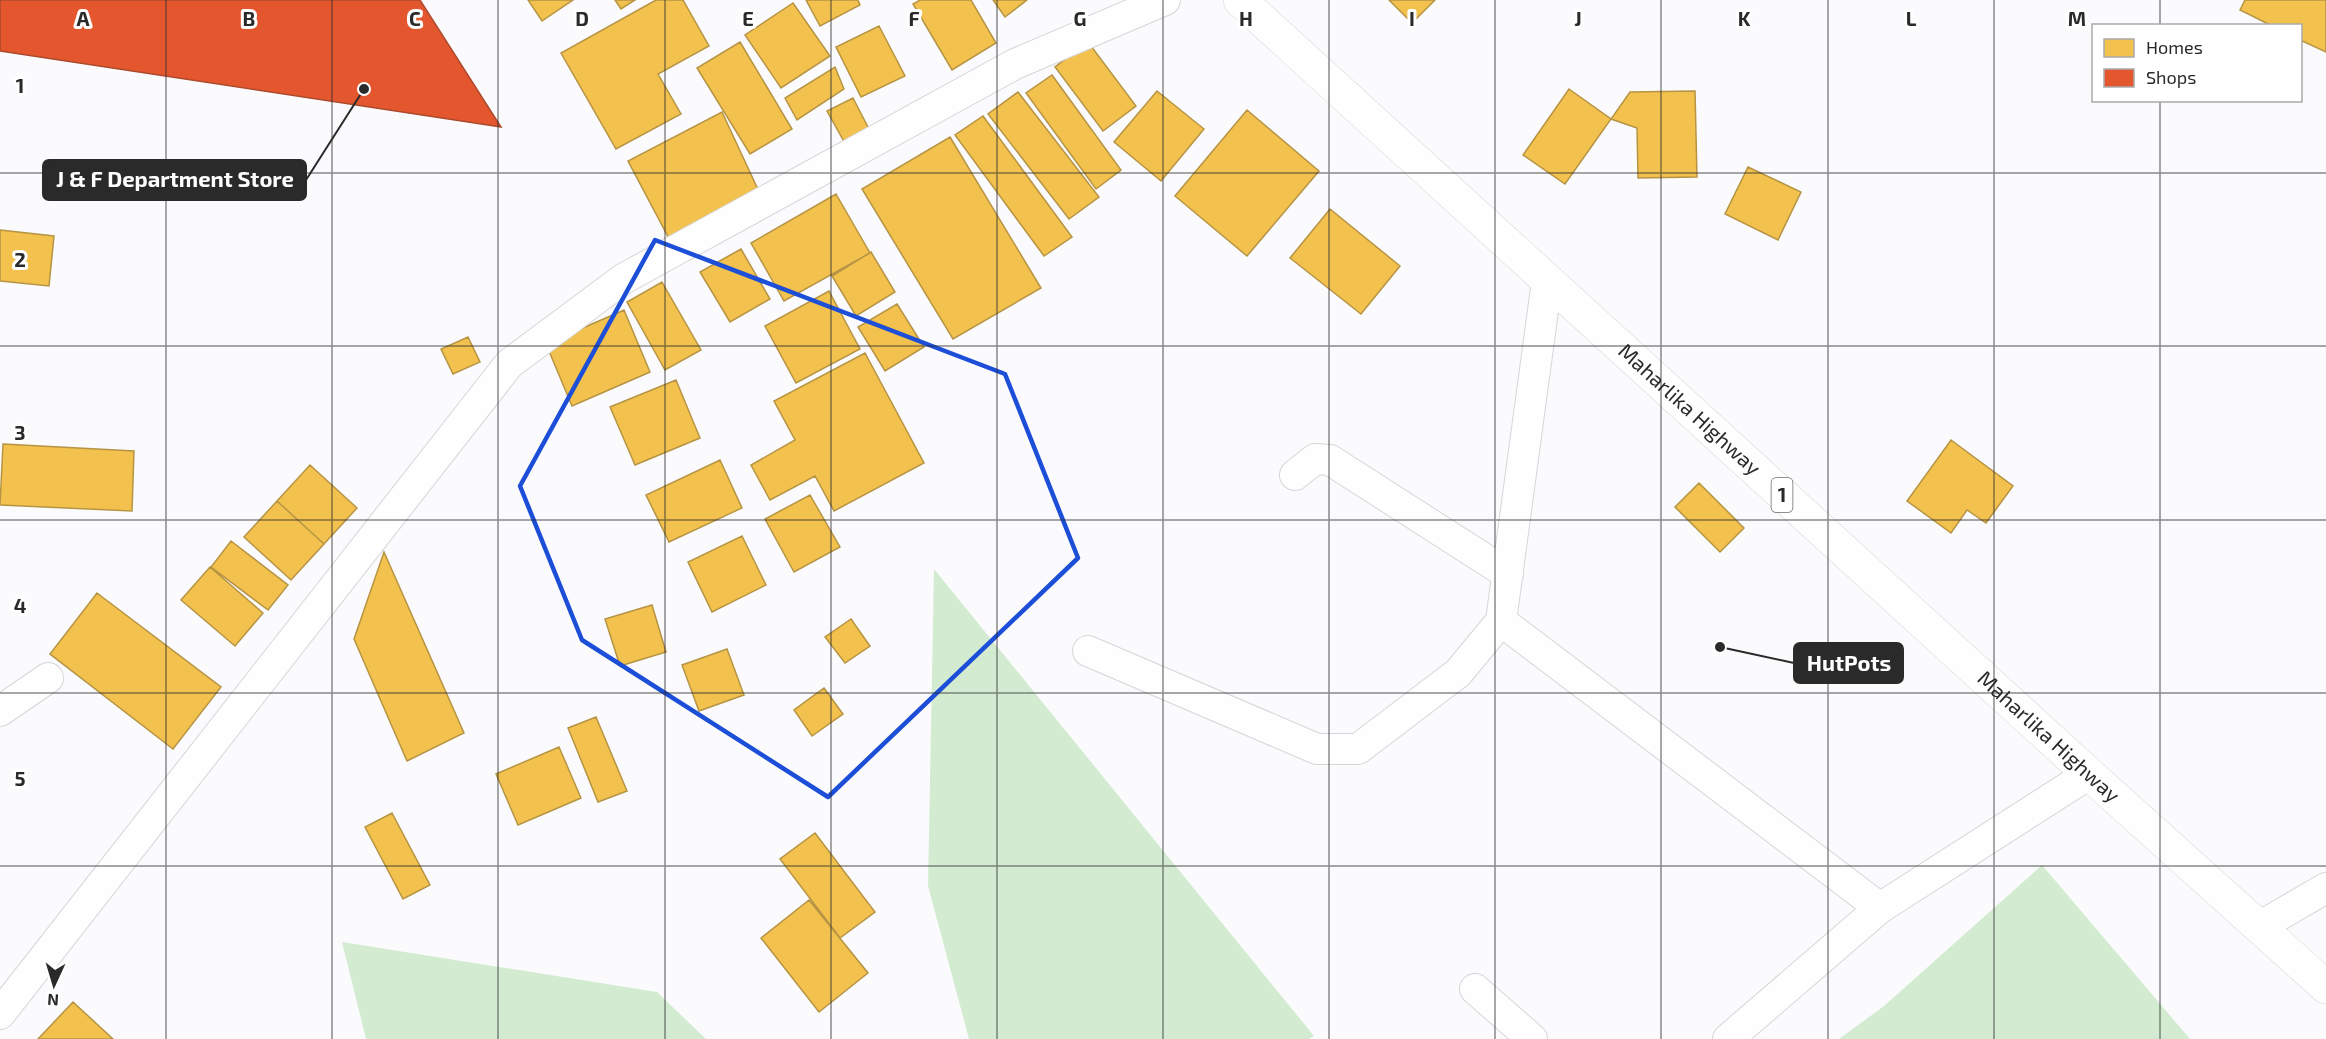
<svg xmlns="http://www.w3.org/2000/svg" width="2326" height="1039" font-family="'Exo 2',sans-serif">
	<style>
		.green { fill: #d3ecd1 }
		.homes { fill: #f2c14e; stroke: #b69444; stroke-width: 1.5 }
		.shops { fill: #e4572e; stroke: #ac4a2d; stroke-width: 1.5 }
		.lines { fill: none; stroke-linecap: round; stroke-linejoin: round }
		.lane-casing { stroke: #d6d6d8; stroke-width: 32 }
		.highway-casing { stroke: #d6d6d8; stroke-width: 34 }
		.lane { stroke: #fefeff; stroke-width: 30 }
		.highway { stroke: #fefeff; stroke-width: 33 }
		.marked { fill: none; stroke: #1d4ed8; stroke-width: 4.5; stroke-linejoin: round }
		.grid { fill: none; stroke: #2a2a2b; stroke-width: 1.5; stroke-opacity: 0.55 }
		.labels { text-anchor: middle; stroke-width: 6; stroke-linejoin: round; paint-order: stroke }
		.shield { fill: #fff; stroke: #6a6a6b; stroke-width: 1.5 }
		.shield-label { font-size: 20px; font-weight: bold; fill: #2a2a2b }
		.street-label { font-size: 21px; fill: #2a2a2b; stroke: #fff }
		.grid-label { font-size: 20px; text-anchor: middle; font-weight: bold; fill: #2a2a2b; stroke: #fff; stroke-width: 6; stroke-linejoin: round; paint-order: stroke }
		.leader { fill: none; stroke: #2a2a2b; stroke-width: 2 }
		.callout-dot { fill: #2a2a2b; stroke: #fff; stroke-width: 2 }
		.callout { fill: #2a2a2b; stroke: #2a2a2b; stroke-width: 2 }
		.callout-label { font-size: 22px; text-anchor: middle; font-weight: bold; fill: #fff }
	</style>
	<rect width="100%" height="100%" fill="#fbfbfd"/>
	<path class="green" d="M934,569L1314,1036L1309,1039H969L928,886Z
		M2042,865L2190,1039H1839L1884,1006Z
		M342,942L657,992L706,1039H366Z"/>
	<path class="homes" d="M528,0H573L542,21Z
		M615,0H635L621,9Z
		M656,0H683L709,46L658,74L681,114L616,149L561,53Z
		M806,0H858L860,5L820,26Z
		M920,0H971L996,43L952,70L913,4Z
		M993,0H1027L1005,17Z
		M1389,0H1435L1412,23Z
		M2245,0H2326V52L2300,40V26H2272L2240,10Z
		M793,3L830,56L781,88L745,35Z
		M879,26L905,76L861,97L836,47Z
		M740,42L792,129L750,154L697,68Z
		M1088,42L1136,106L1103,131L1055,67Z
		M835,67L844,89L797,120L785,98Z
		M1052,75L1121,170L1096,189L1026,93Z
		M1569,89L1611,119L1565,184L1523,155Z
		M1157,91L1204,129L1161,181L1114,142Z
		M1695,91L1697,177L1638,178L1637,128L1611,119L1630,92Z
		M1018,92L1099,197L1069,219L988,114Z
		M853,98L871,133L846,145L827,111Z
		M1247,110L1319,171L1247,256L1175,196Z
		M722,112L761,196L674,248L628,161Z
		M983,116L1072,237L1044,256L955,135Z
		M950,137L1041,288L953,339L862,189Z
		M1748,167L1801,192L1778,240L1725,214Z
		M836,194L870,253L784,301L751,243Z
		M1330,209L1400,266L1361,314L1290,258Z
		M0,230L54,236L49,286L0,281Z
		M741,249L770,299L730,322L700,272Z
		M871,252L895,292L856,316L832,276Z
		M662,282L701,350L665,370L627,302Z
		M829,291L860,349L796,383L765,326Z
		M897,304L924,347L885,371L858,327Z
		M624,310L650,372L572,406L546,344Z
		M468,337L480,362L453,374L441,349Z
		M865,353L924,463L834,511L815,476L770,500L751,465L795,440L774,401Z
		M676,380L700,438L635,465L610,407Z
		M1951,440L2013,486L1986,523L1967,510L1951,533L1907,501Z
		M3,444L134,451L132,511L0,505Z
		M720,460L742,508L669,542L646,495Z
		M310,465L357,508L324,544L277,501Z
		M1699,483L1744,528L1720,552L1675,507Z
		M810,495L840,547L794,572L765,519Z
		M277,501L324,544L291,580L244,537Z
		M742,536L766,585L712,612L688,562Z
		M231,541L288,585L268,610L211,567Z
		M384,552L464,733L407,761L354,639Z
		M210,567L263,613L235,646L181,600Z
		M97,593L221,687L173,749L50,654Z
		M652,605L666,652L620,666L605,619Z
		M851,619L870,646L845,663L825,637Z
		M727,649L744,695L699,711L682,665Z
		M824,688L843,714L812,736L794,710Z
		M596,717L627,791L598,802L568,728Z
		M559,747L581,798L518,825L496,774Z
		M392,813L430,885L403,899L365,827Z
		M815,833L875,912L840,938L780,859Z
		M809,900L868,973L819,1012L761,938Z
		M73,1002L113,1039H38Z"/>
	<path class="shops" d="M0,0H420L501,127L0,51Z"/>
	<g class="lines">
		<g class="lane-casing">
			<path id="lane" d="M1295,475L1315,459L1330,460L1508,574
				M1501,621L1880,908L2089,774
				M1088,651L1317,749H1358L1458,673L1501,621L1547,281
				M0,711L48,678
				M2259,927L2326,888
				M1475,989L1532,1039
				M0,1014L509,364L623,279L1015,64L1165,0
				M1728,1039L1880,908"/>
		</g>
		<g class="highway-casing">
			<g id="highway">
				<path id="s1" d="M1240,0L2089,774L2326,987"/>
			</g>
		</g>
		<use href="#lane" class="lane"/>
		<use href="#highway" class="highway"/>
	</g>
	<path class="marked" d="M655,240L1005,374L1078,558L828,797L582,640L520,486Z"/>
	<path class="grid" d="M166,0V1039M332,0V1039M498,0V1039M665,0V1039M831,0V1039M997,0V1039M1163,0V1039M1329,0V1039M1495,0V1039M1661,0V1039M1828,0V1039M1994,0V1039M2160,0V26M2160,100V1039M0,173H2326M0,346H2326M0,520H2326M0,693H2326M0,866H2326"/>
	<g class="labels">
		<rect class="shield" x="1771.5" y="478" width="21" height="34" rx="4.5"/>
		<g class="shield-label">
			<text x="1782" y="502">1</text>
		</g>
		<g class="street-label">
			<text dy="7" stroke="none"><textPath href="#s1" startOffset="608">Maharlika Highway</textPath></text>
			<text dy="7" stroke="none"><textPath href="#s1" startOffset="1094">Maharlika Highway</textPath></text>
		</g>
	</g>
	<g class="grid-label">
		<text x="83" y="26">A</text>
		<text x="249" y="26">B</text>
		<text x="415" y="26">C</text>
		<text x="582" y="26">D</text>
		<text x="748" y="26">E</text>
		<text x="914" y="26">F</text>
		<text x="1080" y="26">G</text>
		<text x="1246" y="26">H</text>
		<text x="1412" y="26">I</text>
		<text x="1578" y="26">J</text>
		<text x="1744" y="26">K</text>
		<text x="1911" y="26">L</text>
		<text x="2077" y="26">M</text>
		<text x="20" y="93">1</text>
		<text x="20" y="267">2</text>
		<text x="20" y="440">3</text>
		<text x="20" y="613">4</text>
		<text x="20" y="786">5</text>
	</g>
	<path class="leader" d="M364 89L306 180M1720 647L1794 663"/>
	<g class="callout-dot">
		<circle cx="364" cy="89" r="6"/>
		<circle cx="1720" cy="647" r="6"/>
	</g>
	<g class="callout">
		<rect x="43" y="160" width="263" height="40" rx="6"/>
		<rect x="1794" y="643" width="109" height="40" rx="6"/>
	</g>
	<g class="callout-label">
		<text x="175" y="187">J &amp; F Department Store</text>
		<text x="1849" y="671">HutPots</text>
	</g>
	<rect x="2092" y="24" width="210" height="78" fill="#ffffff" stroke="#aaaaaa" stroke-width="1.5"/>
	<rect x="2104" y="39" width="30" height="18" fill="#f2c14e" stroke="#aaaaaa" stroke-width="1.5"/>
	<text x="2146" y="54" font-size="18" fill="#2a2a2b">Homes</text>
	<rect x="2104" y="69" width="30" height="18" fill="#e4572e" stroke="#aaaaaa" stroke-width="1.5"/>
	<text x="2146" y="84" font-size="18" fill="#2a2a2b">Shops</text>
	<g transform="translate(54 985) rotate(184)" stroke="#ffffff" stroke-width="4.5" paint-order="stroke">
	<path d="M0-4.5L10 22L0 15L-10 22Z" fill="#2a2a2b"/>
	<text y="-9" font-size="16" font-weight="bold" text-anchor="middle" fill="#2a2a2b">N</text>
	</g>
</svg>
